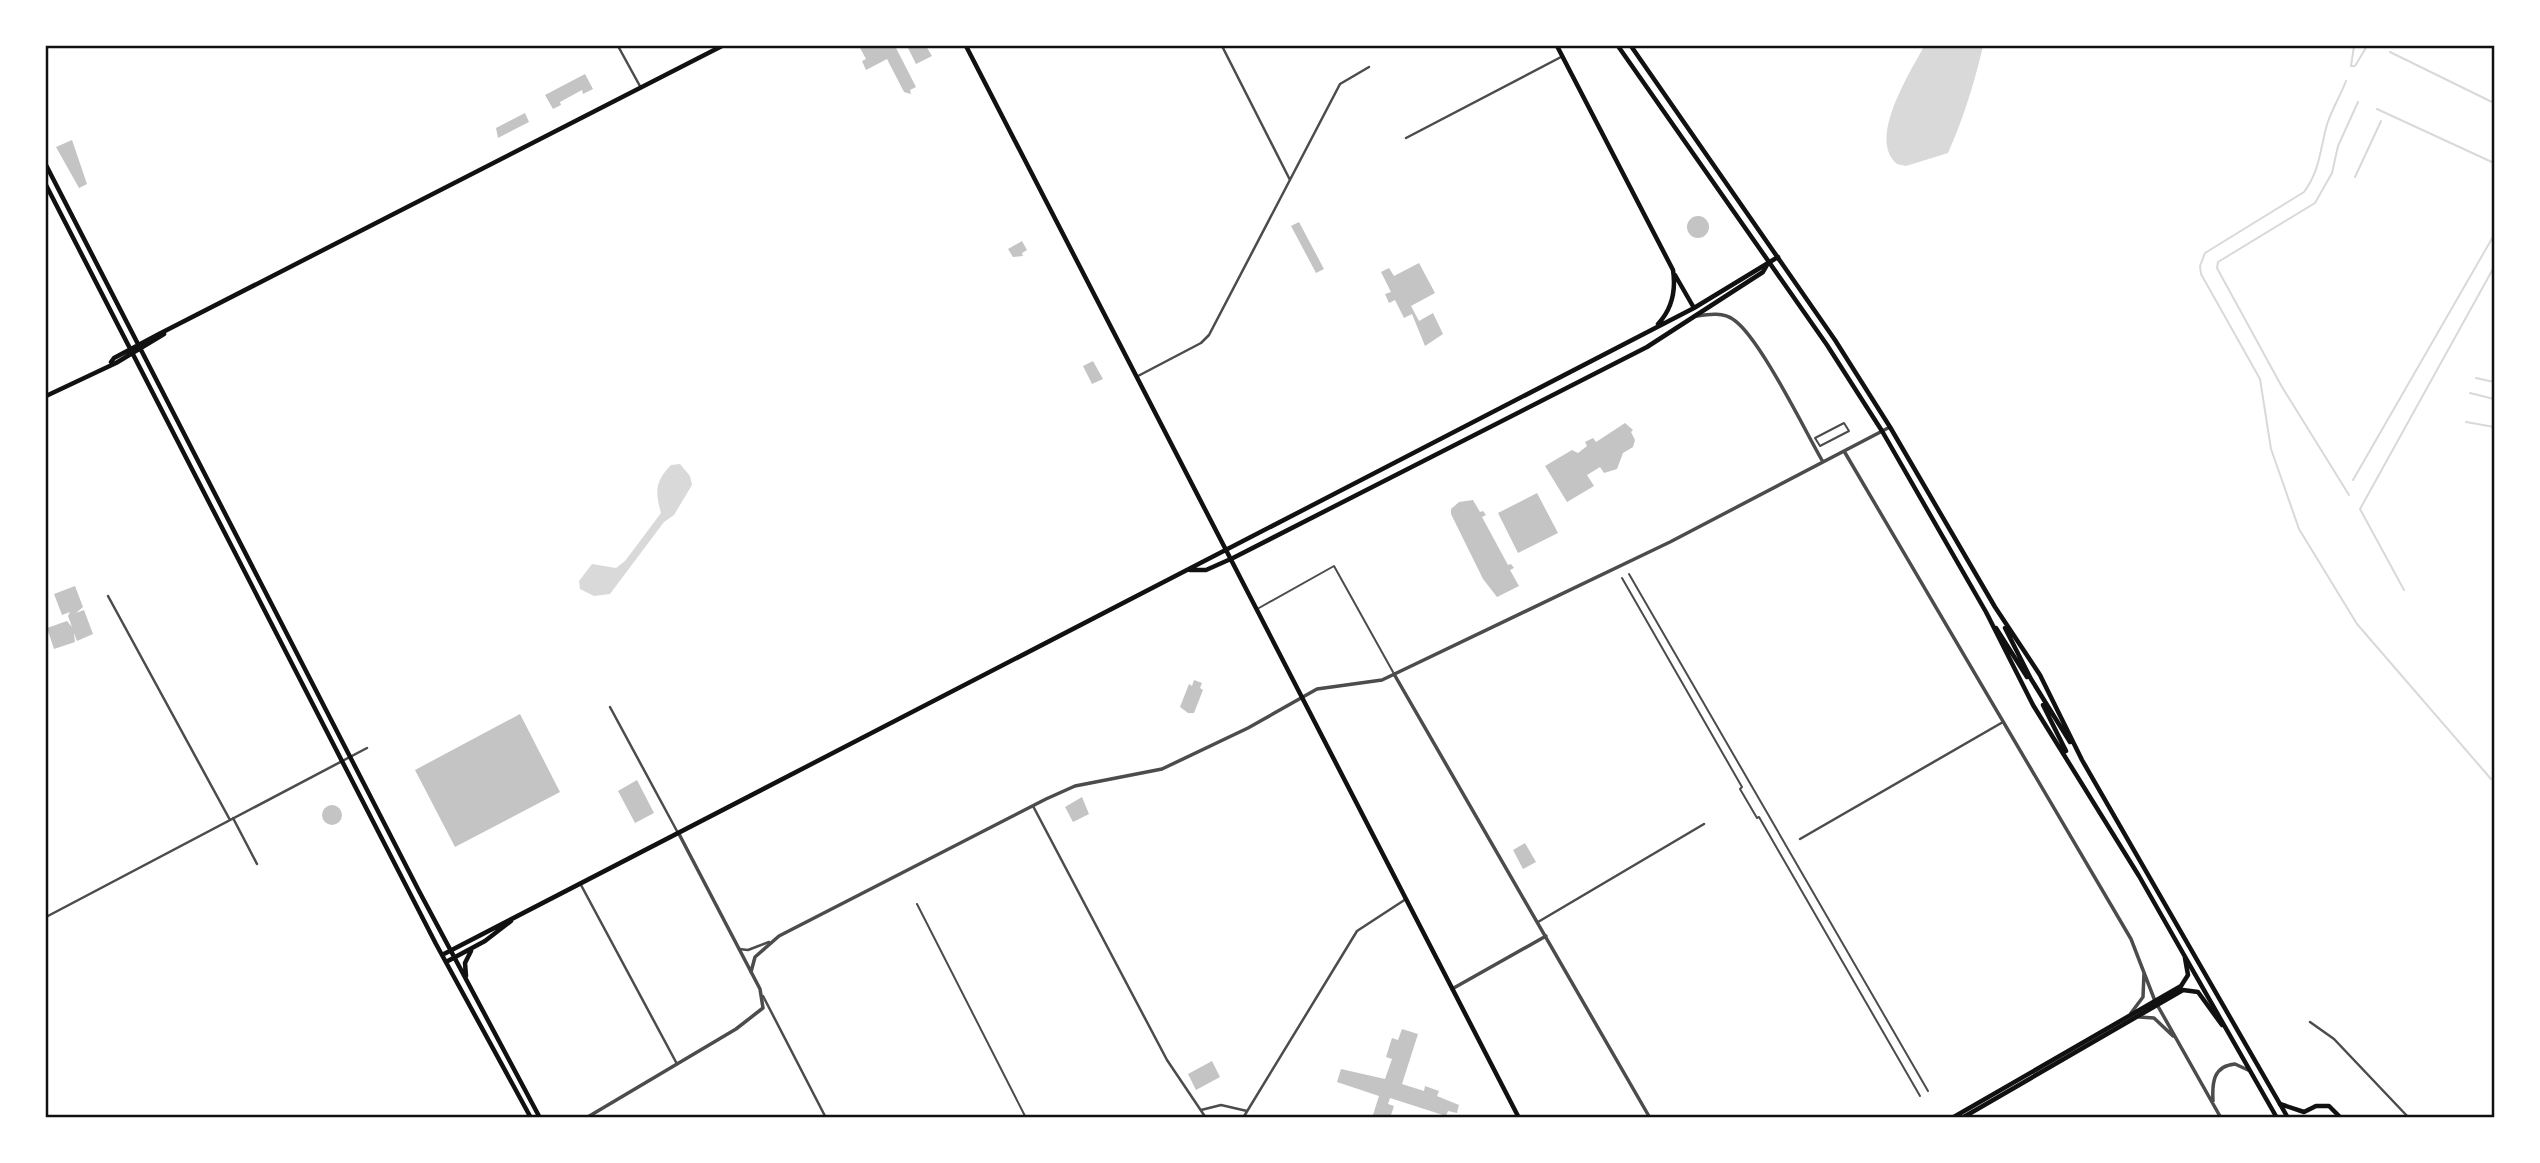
<svg xmlns="http://www.w3.org/2000/svg" width="2540" height="1163" font-family="'Sofia Sans Condensed',sans-serif">
	<style>
		.water { fill: #d9d9d9 }
		.lines { fill: none; stroke-linecap: round; stroke-linejoin: round }
		.stream { stroke: #d9d9d9; stroke-width: 2 }
		.building { fill: #c4c4c4 }
		.service { stroke: #4c4c4c; stroke-width: 2 }
		.pedestrian { stroke: #4c4c4c; stroke-width: 2 }
		.minor { stroke: #4c4c4c; stroke-width: 2.5 }
		.tertiary { stroke: #4c4c4c; stroke-width: 3.5 }
		.secondary { stroke: #111; stroke-width: 4.5 }
		.primary { stroke: #111; stroke-width: 4.5 }
		.neatline { fill: none; stroke: #111; stroke-width: 2.5 }
	</style>
	<rect width="100%" height="100%" fill="#fff"/>
	<path class="water" d="M1924,46H1983C1975,81 1963,120 1948,153L1906,166L1897,164C1866,139 1912,70 1924,46Z
		M680,464L690,476L692,485L674,515L664,522L610,594L594,596L580,589L579,581L592,564L616,568L625,561L661,513C655,492 655,481 671,465Z"/>
	<g class="lines">
		<path class="stream" d="M2354,46L2351,66H2355L2367,46
			M2381,46H2382
			M2390,52L2494,103
			M2346,81C2340,97 2330,112 2326,128C2320,152 2319,172 2304,192L2205,253L2200,266L2201,274L2260,379L2271,449L2299,529L2357,624L2491,779
			M2377,109L2494,163
			M2355,177L2381,121
			M2476,378L2494,382
			M2470,393L2494,399
			M2466,422L2494,427
			M2353,480L2494,235
			M2349,495L2282,387L2217,268L2218,262L2315,203L2332,173L2338,146L2358,102
			M2404,590L2360,509L2494,267"/>
	</g>
	<path class="building" d="M859,46H895L916,87L910,90L911,94L904,92L887,59L866,70L862,61L866,59Z
		M907,46H926L932,56L916,64Z
		M585,74L593,89L583,94L582,90L560,102L561,105L553,109L545,95Z
		M525,113L529,122L498,138L496,128Z
		M72,140L87,184L79,188L56,147Z
		M1687 227a11 11 0 1 1 22 0a11 11 0 1 1-22 0Z
		M1299,222L1324,269L1316,273L1291,226Z
		M1022,241L1027,250L1022,253L1023,256L1013,257L1008,249Z
		M1419,263L1435,293L1411,306L1419,321L1433,313L1443,334L1425,346L1412,314L1404,318L1395,300L1389,303L1385,294L1391,292L1381,272L1389,268L1394,276Z
		M1093,361L1103,379L1092,384L1083,366Z
		M1625,423L1633,430L1631,432L1635,440L1633,447L1623,453L1617,469L1604,473L1600,467L1587,475L1594,486L1567,502L1545,466L1572,450L1578,453L1587,446L1585,442L1593,438L1596,442Z
		M1537,493L1558,533L1518,553L1498,513Z
		M1473,500L1480,512L1483,511L1486,515L1482,517L1508,565L1511,564L1514,568L1510,570L1519,586L1497,597L1483,579L1451,514V509L1459,502Z
		M75,586L83,607L76,613L84,610L93,634L77,641L74,633L75,642L54,649L47,628L67,621L72,627L68,616L70,612L62,615L54,594Z
		M1194,680L1202,683L1200,688L1203,690L1194,713H1188L1180,707L1189,684L1192,686Z
		M520,714L560,792L455,847L415,770Z
		M637,780L654,813L635,823L618,791Z
		M1082,797L1089,814L1073,822L1065,807Z
		M322 815a10 10 0 1 1 20 0a10 10 0 1 1-20 0Z
		M1525,843L1536,862L1523,869L1513,850Z
		M1402,1029L1418,1034L1402,1084L1424,1091L1425,1086L1439,1091L1437,1096L1459,1105L1457,1113L1448,1111L1446,1116L1390,1098L1388,1104L1394,1106L1390,1118H1372L1379,1096L1337,1082L1341,1069L1385,1079L1392,1059L1386,1057L1392,1038L1398,1040Z
		M1212,1061L1220,1077L1196,1090L1188,1074Z"/>
	<g class="lines">
		<path class="service" d="M1259,608L1334,566L1393,672"/>
		<path class="pedestrian" d="M1844,423L1849,431L1820,446L1815,438Z
			M1629,574L1928,1091
			M1622,578L1742,787L1740,789L1757,818L1759,817L1920,1096
			M917,904L1026,1118"/>
		<path class="minor" d="M618,46L641,88
			M1222,46L1290,180
			M1406,138L1561,57
			M1138,376L1201,343L1209,335L1340,84L1369,67
			M108,596L230,820
			M610,707L678,833
			M1033,806L1167,1060L1206,1118
			M233,818L257,864
			M1800,839L2003,722
			M581,885L677,1064
			M46,917L367,748
			M1538,922L1704,824
			M739,949L748,950L769,942
			M763,996L826,1118
			M2310,1022L2334,1039L2409,1118
			M1201,1110L1221,1105L1247,1111
			M1243,1118L1357,931L1406,899"/>
		<path class="tertiary" d="M1697,316C1709,314 1724,312 1734,320C1760,338 1805,431 1823,462
			M1844,451L2131,939L2155,1001L2221,1118
			M1394,674L1650,1118
			M751,972L755,957L779,936L1046,799L1075,786L1162,769L1248,728L1317,689L1382,680L1670,542L1890,427
			M1452,989L1546,936
			M2131,1013L2143,997L2144,973
			M2139,1017L2154,1018L2173,1036
			M2213,1101C2212,1083 2213,1066 2235,1064L2248,1070
			M586,1118L736,1029L763,1008L760,989L679,834"/>
		<path class="secondary" d="M966,46L1519,1118
			M1557,46L1673,270C1676,290 1673,308 1658,324
			M46,165L419,891L540,1118
			M46,185L436,944L531,1118
			M1675,275L1694,308
			M111,362L114,358L159,334L722,46
			M46,396L116,363L164,334
			M1190,570H1206L1233,558L1647,347L1763,272L1767,265
			M442,955L1694,308L1778,257
			M446,962L485,941L511,921
			M466,976L465,963L471,951
			M2280,1104L2304,1112L2316,1106H2329L2341,1118
			M1952,1118L2181,986L2188,975L2185,958
			M1962,1118L2183,990L2198,992L2222,1025"/>
		<path class="primary" d="M1618,46L1827,345L1882,431L1986,612L2033,705L2139,876L2277,1118
			M1631,46L1835,340L1890,427L1995,607L2040,675L2082,760L2288,1118
			M1996,628L2027,677
			M2005,628L2031,679L2070,742
			M2043,705L2066,751"/>
	</g>
	<rect width="2540" height="1163" fill="none" stroke="#ffffff" stroke-width="94"/>
	<rect x="47" y="47" width="2446" height="1069" class="neatline"/>
</svg>
